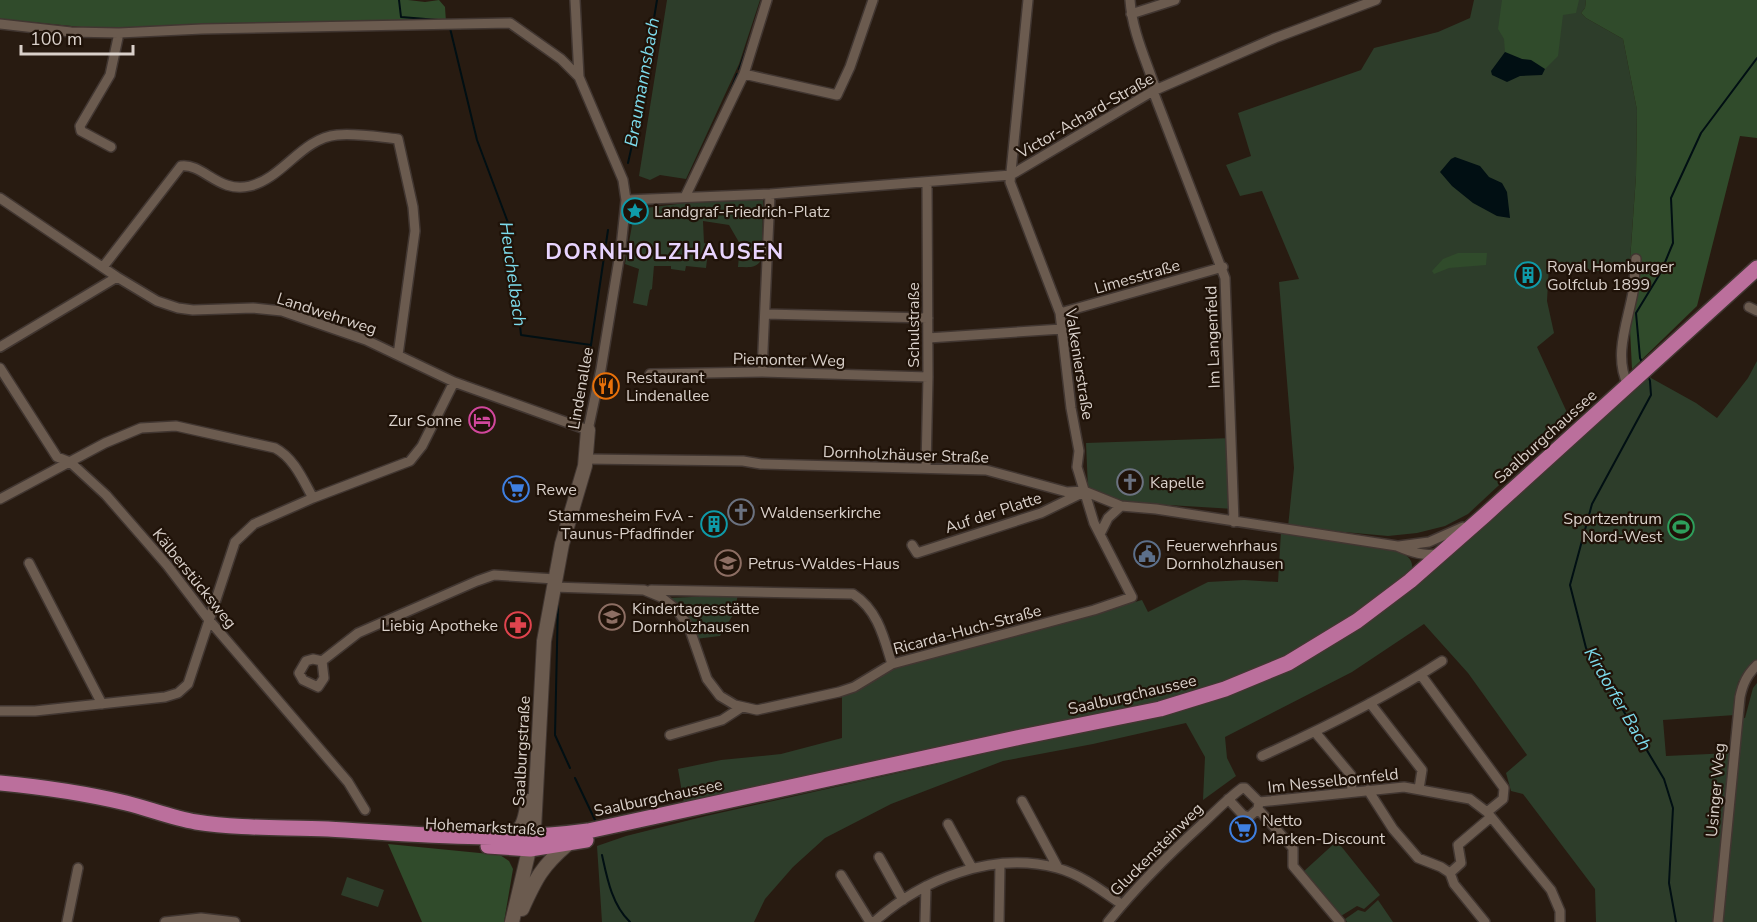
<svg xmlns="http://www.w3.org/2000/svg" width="1757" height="922" font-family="'Nunito Sans',sans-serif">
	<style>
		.green { fill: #2d3d2a; fill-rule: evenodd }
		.forest { fill: #304b2b }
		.water { fill: #010f13 }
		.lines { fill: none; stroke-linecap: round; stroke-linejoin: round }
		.stream { stroke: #010f13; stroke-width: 2 }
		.street-casing { stroke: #413631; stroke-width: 12 }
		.secondary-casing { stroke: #413631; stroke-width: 16 }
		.primary-casing { stroke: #413631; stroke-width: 18 }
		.street { stroke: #6b5b4f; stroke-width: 9 }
		.secondary { stroke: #6b5b4f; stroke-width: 14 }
		.primary { stroke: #bb6f9c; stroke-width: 15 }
		.labels { text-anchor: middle; stroke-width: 4.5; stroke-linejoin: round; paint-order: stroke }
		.street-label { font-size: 16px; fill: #d9d0ca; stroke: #1f1208 }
		.poi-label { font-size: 16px; fill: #d9d0ca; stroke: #1f1208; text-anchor: start }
		.water-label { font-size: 18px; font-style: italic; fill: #7ddbec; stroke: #1f1208 }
		.district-label { font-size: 22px; font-weight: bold; letter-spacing: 1.5px; fill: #e8d4fe; stroke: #1f1208 }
	</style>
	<rect width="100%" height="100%" fill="#281b11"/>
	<path class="green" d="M667,0H760L739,64L686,179L660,175L650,180L639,176Z
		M1474,0H1586L1585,8L1581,13L1586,18L1623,39L1637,110L1636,176L1629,274L1549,266L1547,301L1554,333L1537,347L1570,419L1468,514L1445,526L1417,533L1388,536L1288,527L1294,468L1279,282L1299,279L1262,191L1240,196L1226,165L1251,156L1238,113L1361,70L1374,48L1438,32L1470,18Z
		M763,200L762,259C756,269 749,267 738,267L740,244L729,225L703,221L704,243L709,244L706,268L686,266L685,271L671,269V266H654L652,289L650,290L647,306L633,303L639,269L625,264L633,220L640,216L646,208L685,203Z
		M1757,361V662L1738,682L1735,715L1745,718L1753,688L1757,683V922H1723L1731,770L1715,922H1596L1595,889L1523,794L1511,791L1506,773L1527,755L1468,673L1424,624L1352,672L1225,737L1227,758L1236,776L1203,800L1205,757L1186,723L1093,744L1003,761L891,804L825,838L793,867L765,899L754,922H602L597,846L626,836L706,816L1161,714L1339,639L1647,374L1651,378L1696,403L1717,418L1748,378ZM1735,715L1731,753L1666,756L1663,720Z
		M1233,438L1234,509L1119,502L1088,489L1086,443Z
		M1281,532L1397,550C1409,556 1415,561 1411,574C1372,604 1331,634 1288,657C1248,679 1201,691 1158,704L684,804L678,769L721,760L781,754L842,738V694L894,668L1142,600L1148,612L1208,582L1244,580L1278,582Z
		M738,595L733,615L720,636L695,639L668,598Z
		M1337,841L1380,895L1364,909L1357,906L1341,916L1303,872Z
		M347,877L384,890L378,907L341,895Z
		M1378,900L1393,922H1347L1345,919L1358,910L1365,912Z"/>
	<path class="forest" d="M0,0H408L425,2L439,0L445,7L446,22L112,30L0,19Z
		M1502,0H1579L1576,13L1563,15L1558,56L1545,69L1531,60L1522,59L1505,52L1504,39L1498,29Z
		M1586,0H1757V138L1740,136L1697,306L1632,369L1628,290L1636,176L1637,110L1623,39L1586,18L1581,13L1585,8Z
		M1458,253H1487L1486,265L1449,268L1434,274L1432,271L1443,259Z
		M388,844L500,855L509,861L513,869L504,922H422Z"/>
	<path class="water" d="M1505,52L1522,59L1531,60L1545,69L1542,75L1520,76L1507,82L1492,75L1491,71Z
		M1455,157L1480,166L1489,177L1502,183L1507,192L1510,218L1497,216L1473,203L1452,186L1440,172L1451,159Z"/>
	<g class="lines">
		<path class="stream" d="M399,0L401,17L438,20
			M450,28L477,140L510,228L521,335L591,345L582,395
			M739,69L751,37
			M726,102L737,74
			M628,163L636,127L657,0
			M591,345L608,230
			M1643,364L1640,358L1636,313L1661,272L1673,243L1671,198L1701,133L1757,58
			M1648,375L1650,381L1651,395L1592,504L1570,585L1586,648L1664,779L1673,808L1669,883L1676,922
			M558,602L555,735L570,768
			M575,778L595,820
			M602,855C607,878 612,905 630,922"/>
		<g class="street-casing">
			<path id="street" d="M1130,0C1132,31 1146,60 1156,90
				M1131,14L1175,0
				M0,24L71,32L119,33L202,29L510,23L561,59L579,77
				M744,74L837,95L850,67L873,0
				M1153,91L1225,278L1234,522
				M111,147L81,131L80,126L110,75L119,33
				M685,197L744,74L767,0
				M0,198L117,277L157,301L178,308L193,310L253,308L282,311L366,340L454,382L588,430L601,369L621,247L626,200L623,180L579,77L575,0
				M626,200L770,194L1011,175L1153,91L1275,38L1376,0
				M103,267L181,166C203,163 219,194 250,186C283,178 302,138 337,135C356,133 378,137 398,139L413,207L415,231L398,355
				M1749,307L1757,311
				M1060,313L1223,267
				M765,314L928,318
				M928,338L1062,329
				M0,347L117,277
				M0,368L57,457L70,462L106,495L167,565L209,620L348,782L365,810
				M762,372L770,194
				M650,374L762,372L928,377
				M1628,385C1613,356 1628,321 1633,292C1634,281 1635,270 1636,259
				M586,459L743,461L761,464L986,470L1067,492L1084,491L1121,506L1156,509L1397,546C1411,552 1425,557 1440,553
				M926,468L928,377L927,182
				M0,499L105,443L141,428L176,426L275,448C294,458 303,480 313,498L410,461L422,446L454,382
				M1100,534L1108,518L1121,506
				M912,545L917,553L1041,513L1082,493
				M1399,546L1429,542L1463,527
				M29,563L102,704
				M553,587L644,590L661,597L677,610L689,627L707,679L720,696L735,705L757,710L839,692L854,687L892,664L1094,610L1132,597L1094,523L1077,467L1079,451L1071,408L1060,313L1010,182L1028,0
				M651,590L853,594C878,610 884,638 892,664
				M322,661L324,678L318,687L303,680L299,673L306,661L313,659L322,661L358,633L477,581L494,575L555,579
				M1421,675L1504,788L1503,799L1487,812
				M1370,703L1422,770L1419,789
				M0,711H35L165,697L178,693L188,684L235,542L254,524L313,498
				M1315,732L1351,775L1352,792
				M670,735L722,720L742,707
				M1262,756C1324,728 1385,698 1442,661
				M1368,790L1393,829L1418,858L1441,867L1450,873L1454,884L1485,922
				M1022,801L1058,868
				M1259,802L1404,787L1470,799L1487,812L1551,890L1560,911V922
				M1258,809L1293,848V866L1340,922
				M948,824L972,868
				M879,857L903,900
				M1450,873L1461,863L1458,845L1491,817
				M841,875L870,922
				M67,922L78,868
				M165,922L201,918L235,922
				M874,922C922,879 992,851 1057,868C1080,874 1101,890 1121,904
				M925,922L926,886
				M999,922L1000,864
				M1108,922C1136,887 1167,856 1201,825C1215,812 1227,799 1242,788H1245L1259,802L1258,809L1249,817L1243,815L1228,799
				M1718,922L1740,697C1743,683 1747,675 1757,665"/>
		</g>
		<g class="secondary-casing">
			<path id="secondary" d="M505,837C524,832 525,819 528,801
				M522,909C536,878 542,866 568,844
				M512,922L534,829L544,641L562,544L585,466L588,430"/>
		</g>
		<g class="primary-casing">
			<path id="primary" d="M0,783C42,787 84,793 126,803C150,809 172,818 196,822C240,829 285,827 328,829C414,834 502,843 588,831L1021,737L1160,709L1225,689L1288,663L1357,621L1410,581L1485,515L1757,268
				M488,846L530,849L586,840"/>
		</g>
		<use href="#street" class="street"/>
		<use href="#secondary" class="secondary"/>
		<use href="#primary" class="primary"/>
	</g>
	<defs>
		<g id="sight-ring" transform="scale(1.35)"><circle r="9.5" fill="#1f1208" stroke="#0f9aa8" stroke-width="1.5"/><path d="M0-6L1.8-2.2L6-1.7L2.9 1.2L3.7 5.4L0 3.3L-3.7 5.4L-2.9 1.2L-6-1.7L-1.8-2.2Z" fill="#0f9aa8"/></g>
		<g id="building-ring" transform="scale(1.35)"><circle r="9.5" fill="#1f1208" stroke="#0f9aa8" stroke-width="1.5"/><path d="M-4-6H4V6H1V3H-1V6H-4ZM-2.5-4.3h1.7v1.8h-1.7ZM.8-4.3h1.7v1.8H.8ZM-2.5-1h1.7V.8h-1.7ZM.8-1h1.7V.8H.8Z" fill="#0f9aa8"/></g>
		<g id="restaurant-ring" transform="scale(1.35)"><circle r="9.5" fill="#1f1208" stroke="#e8710a" stroke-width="1.5"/><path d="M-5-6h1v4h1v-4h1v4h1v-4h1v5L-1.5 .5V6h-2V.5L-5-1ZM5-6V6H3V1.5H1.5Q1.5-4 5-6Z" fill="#e8710a"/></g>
		<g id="hotel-ring" transform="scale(1.35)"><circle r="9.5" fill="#1f1208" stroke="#d1479c" stroke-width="1.5"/><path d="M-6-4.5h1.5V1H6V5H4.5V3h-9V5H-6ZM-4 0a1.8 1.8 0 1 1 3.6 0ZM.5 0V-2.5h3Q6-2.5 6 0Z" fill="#d1479c"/></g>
		<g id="church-ring" transform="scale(1.35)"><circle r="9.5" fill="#1f1208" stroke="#6b7280" stroke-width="1.5"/><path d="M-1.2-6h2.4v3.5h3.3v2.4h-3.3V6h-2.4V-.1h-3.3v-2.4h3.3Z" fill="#6b7280"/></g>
		<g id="supermarket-ring" transform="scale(1.35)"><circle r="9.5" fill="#1f1208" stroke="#3f7fe0" stroke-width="1.5"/><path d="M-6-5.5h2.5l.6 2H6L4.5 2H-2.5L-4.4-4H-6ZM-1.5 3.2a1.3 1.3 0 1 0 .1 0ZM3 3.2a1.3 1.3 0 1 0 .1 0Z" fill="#3f7fe0"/></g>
		<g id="stadium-ring" transform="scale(1.35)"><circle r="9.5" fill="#1f1208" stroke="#2e9e5b" stroke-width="1.5"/><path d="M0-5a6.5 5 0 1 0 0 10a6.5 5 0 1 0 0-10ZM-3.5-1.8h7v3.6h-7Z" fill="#2e9e5b"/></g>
		<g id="civic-ring" transform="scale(1.35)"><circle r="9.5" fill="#1f1208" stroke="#5c6f8a" stroke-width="1.5"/><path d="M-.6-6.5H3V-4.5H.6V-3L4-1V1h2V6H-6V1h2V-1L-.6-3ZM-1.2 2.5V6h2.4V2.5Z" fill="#5c6f8a"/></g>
		<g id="school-ring" transform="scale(1.35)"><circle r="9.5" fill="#1f1208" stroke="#8d6e63" stroke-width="1.5"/><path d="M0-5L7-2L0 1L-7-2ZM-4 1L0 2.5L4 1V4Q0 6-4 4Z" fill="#8d6e63"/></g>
		<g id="pharmacy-ring" transform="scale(1.35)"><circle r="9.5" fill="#1f1208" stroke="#e0444e" stroke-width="1.5"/><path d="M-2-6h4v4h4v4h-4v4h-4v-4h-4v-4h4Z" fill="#e0444e"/></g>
	</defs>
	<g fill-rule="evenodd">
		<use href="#sight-ring" x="635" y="211"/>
		<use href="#building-ring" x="1528" y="275"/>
		<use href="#restaurant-ring" x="606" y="386"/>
		<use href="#hotel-ring" x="482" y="420"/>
		<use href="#church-ring" x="1130" y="482"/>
		<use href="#supermarket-ring" x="516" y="489"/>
		<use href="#church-ring" x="741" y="512"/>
		<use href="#building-ring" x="714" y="524"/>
		<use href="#stadium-ring" x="1681" y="527"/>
		<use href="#civic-ring" x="1147" y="554"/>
		<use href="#school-ring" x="728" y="563"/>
		<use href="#school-ring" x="612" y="617"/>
		<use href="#pharmacy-ring" x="518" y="625"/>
		<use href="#supermarket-ring" x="1243" y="829"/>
	</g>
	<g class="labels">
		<g class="street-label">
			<text transform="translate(1085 115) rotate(-30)" y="6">Victor-Achard-Straße</text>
			<text transform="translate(1137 276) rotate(-16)" y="6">Limesstraße</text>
			<text transform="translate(327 313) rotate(18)" y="6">Landwehrweg</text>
			<text transform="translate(913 325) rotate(-90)" y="6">Schulstraße</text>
			<text transform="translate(1212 337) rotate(-92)" y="6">Im Langenfeld</text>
			<text transform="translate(789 359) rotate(1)" y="6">Piemonter Weg</text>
			<text transform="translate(1080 364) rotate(81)" y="6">Valkenierstraße</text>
			<text transform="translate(580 388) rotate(-80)" y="6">Lindenallee</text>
			<text transform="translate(1545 436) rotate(-42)" y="6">Saalburgchaussee</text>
			<text transform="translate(906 454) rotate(2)" y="6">Dornholzhäuser Straße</text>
			<text transform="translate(993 512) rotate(-18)" y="6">Auf der Platte</text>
			<text transform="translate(195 578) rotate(51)" y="6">Kälberstücksweg</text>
			<text transform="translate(967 629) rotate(-15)" y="6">Ricarda-Huch-Straße</text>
			<text transform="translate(1132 694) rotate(-13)" y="6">Saalburgchaussee</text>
			<text transform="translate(521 751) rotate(-87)" y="6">Saalburgstraße</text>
			<text transform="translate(1333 780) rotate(-6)" y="6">Im Nesselbornfeld</text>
			<text transform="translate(1715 790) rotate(-85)" y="6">Usinger Weg</text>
			<text transform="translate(658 797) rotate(-12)" y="6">Saalburgchaussee</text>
			<text transform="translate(485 826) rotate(3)" y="6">Hohemarkstraße</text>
			<text transform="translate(1156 849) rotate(-45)" y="6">Gluckensteinweg</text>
		</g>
		<g class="poi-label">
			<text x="654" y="217">Landgraf-Friedrich-Platz</text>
			<text x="1547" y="272">Royal Homburger<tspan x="1547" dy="18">Golfclub 1899</tspan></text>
			<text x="626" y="383">Restaurant<tspan x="626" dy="18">Lindenallee</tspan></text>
			<text x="462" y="426" text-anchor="end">Zur Sonne</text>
			<text x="1150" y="488">Kapelle</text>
			<text x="536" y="495">Rewe</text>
			<text x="760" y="518">Waldenserkirche</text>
			<text x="694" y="521" text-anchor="end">Stammesheim FvA -<tspan x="694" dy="18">Taunus-Pfadfinder</tspan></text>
			<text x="1662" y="524" text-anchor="end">Sportzentrum<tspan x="1662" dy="18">Nord-West</tspan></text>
			<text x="1166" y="551">Feuerwehrhaus<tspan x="1166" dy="18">Dornholzhausen</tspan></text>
			<text x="748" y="569">Petrus-Waldes-Haus</text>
			<text x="632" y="614">Kindertagesstätte<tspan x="632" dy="18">Dornholzhausen</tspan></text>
			<text x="498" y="631" text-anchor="end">Liebig Apotheke</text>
			<text x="1262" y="826">Netto<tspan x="1262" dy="18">Marken-Discount</tspan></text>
		</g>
		<g class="water-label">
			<text transform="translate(642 82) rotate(-80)" y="6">Braumannsbach</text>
			<text transform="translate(513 274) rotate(82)" y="6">Heuchelbach</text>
			<text transform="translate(1618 699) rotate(60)" y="6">Kirdorfer Bach</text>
		</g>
		<g class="district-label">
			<text x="665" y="259">DORNHOLZHAUSEN</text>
		</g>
	</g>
	<path d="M21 45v9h112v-9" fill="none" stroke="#d9d0ca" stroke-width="3"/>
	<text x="30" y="45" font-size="18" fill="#d9d0ca" stroke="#1f1208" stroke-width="4.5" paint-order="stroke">100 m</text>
</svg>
